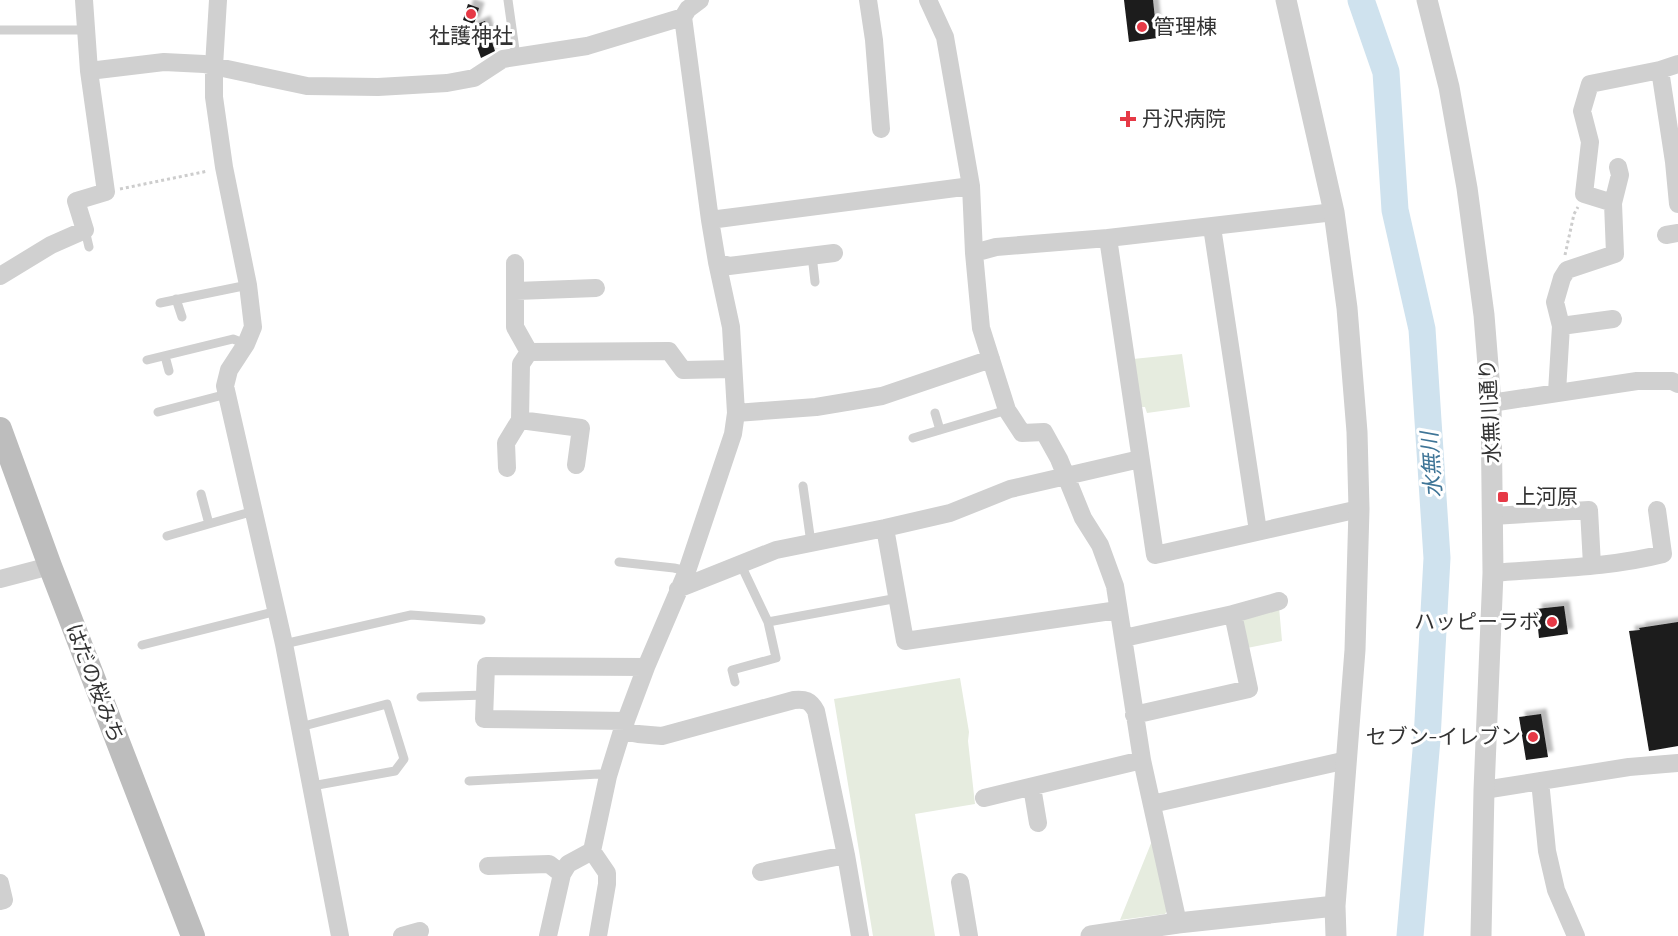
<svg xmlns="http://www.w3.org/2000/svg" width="1678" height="936" font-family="Barlow,'Noto Sans JP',sans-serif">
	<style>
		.green { fill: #e6ecdf }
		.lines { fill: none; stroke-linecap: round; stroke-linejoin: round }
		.river { stroke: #cfe2ee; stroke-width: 27 }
		.building { fill: #1a1a1a; filter: url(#shadow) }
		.path { stroke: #cdcdcd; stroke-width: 3; stroke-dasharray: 3 3; stroke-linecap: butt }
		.service { stroke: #d0d0d0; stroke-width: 9 }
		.minor { stroke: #d0d0d0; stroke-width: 18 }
		.tertiary { stroke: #d0d0d0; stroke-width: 21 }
		.secondary { stroke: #bdbdbd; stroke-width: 24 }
		.poi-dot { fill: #e63946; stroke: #fff; stroke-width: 2 }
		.labels { text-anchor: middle; stroke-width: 6; stroke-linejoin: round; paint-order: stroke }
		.poi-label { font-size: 21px; fill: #333; stroke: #fff; text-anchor: start }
		.street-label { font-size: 21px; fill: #333; stroke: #fff }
		.water-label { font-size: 22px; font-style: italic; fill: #3f7597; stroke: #fff }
	</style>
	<defs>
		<filter id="shadow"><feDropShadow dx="5.5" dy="-5.5" stdDeviation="1.5" flood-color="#0004"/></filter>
	</defs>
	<rect width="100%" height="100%" fill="#fff"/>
	<path class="green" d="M1182,354L1190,407L1147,413L1145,407H1140L1133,359Z
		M1279,607L1282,641L1247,648L1240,622L1245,614Z
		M960,678L969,732L968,741L975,804L915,814L935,936H873L834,699Z
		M1154,836L1169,908L1165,914L1120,920Z"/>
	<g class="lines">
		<path class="river" d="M1361,0L1386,72L1395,210L1422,329L1437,558L1427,739L1410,936"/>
	</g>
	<path class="building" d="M1124,0H1153L1157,38L1129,42Z
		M468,4L479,8L474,24L463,20Z
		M485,21L495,51L481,58L470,27Z
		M1564,606L1568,634L1539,638L1536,609Z
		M1678,622V746L1649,751L1629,631L1640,630L1639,628Z
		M1541,714L1548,757L1526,760L1519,717Z"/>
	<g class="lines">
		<path class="path" d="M120,189L208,171
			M1565,255L1574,214L1578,207"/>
		<path class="service" d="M508,0L516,57
			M0,30H87
			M85,230L89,247
			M812,255L815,282
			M176,299L182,317
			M160,303L248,285
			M165,356L169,371
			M147,360L233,339L246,344
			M158,412L227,394
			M935,413L940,430
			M913,438L1007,410
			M803,486L811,543
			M201,494L209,524
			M167,536L254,511
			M619,562L674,568L687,571
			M768,622L898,598
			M284,644L411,615L481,620
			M142,645L277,611
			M735,682L732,670L776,658L768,622L741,565
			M421,697L485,695
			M300,727L387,704L404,759L395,771L312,786
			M469,781L599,774L608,776"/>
		<path class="minor" d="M218,0L214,66V97L224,167L248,285L253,327L246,344L229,370L225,386L284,644L340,936
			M868,0L874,40L881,129
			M928,0L945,37L971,186L974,253L981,328L1007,410L1022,433L1044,432L1059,459L1083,518L1100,545L1115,586L1142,760L1178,923
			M1660,70L1674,162L1678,204
			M89,71L164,62L204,64L307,86L378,87L447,83L474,78L503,59L587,46L683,17
			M1613,203L1584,194L1590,142L1582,111L1590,84L1660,70L1678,64
			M710,220L971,186
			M1212,227L1258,531
			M1666,235L1678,233
			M1108,238L1155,555L1359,509
			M974,253L996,247L1108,238L1334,212
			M717,262L729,266L834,253
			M515,263V327L529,352
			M0,276L51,245L85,230L76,201L106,192L89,71L84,0
			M516,291L596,288
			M1561,326L1613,319
			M529,352L669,351L683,370L733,369
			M1557,392L1561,326L1555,302L1562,278L1567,270L1615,254L1613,203L1620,175L1618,167
			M1491,403L1637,381H1672L1678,384
			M736,413L816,407L882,396L991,359
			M520,420L581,428L576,465
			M507,468L506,443L520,420L521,364L529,352
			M1493,516L1589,510L1592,565
			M885,528L905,641L1118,610
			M1493,573C1550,568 1608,568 1663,554L1657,510
			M0,579L50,566
			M678,589L776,550L885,528L950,513L1010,489L1140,459
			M1233,614L1279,601
			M1124,638L1233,614L1249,689L1134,715
			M626,721L484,719L486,666L646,667
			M622,731L638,734L662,736L794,700C805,699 810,700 816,711L846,855L860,936
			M1540,781L1547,851L1556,890L1576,936
			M1032,787L1038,823
			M1484,790L1629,767L1678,763
			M984,798L1142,760
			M1152,804L1347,760
			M488,866L549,864L562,874
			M761,872L846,855
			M960,882L969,936
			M0,883L4,900L0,901
			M402,936L420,931
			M548,936L562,874L568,864L592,851
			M598,936L607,884V873L592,851L608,776L622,731L646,667L687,571L733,434L736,413L731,327L717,262L710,220L683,17L688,9L700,0"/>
		<path class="tertiary" d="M1286,0L1334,212L1347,308L1357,432L1359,509L1355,650L1335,906L1336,936
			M1427,0L1449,87L1467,188L1484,315L1491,403L1493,573L1484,790L1481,936
			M1091,936L1178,923L1335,906"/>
		<path class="secondary" d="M0,429L50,566L193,936"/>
	</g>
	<g class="poi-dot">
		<circle cx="471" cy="14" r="6"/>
		<circle cx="1142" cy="27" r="6"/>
		<path d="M1125 110h6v6h6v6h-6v6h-6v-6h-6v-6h6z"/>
		<rect x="1497" y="491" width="12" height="12" rx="3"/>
		<circle cx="1552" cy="622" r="6"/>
		<circle cx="1533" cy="737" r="6"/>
	</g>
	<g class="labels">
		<g class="poi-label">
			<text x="1154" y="34">管理棟</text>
			<text x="471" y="43" text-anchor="middle">社護神社</text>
			<text x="1142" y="126">丹沢病院</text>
			<text x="1515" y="504">上河原</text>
			<text x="1540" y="629" text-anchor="end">ハッピーラボ</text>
			<text x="1521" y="744" text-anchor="end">セブン-イレブン</text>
		</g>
		<g class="street-label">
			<text transform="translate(1490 411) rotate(-93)" y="7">水無川通り</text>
			<text transform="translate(95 683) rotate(69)" y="7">はだの桜みち</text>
		</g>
		<g class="water-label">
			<text transform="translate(1431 465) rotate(-94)" y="8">水無川</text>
		</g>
	</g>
</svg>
